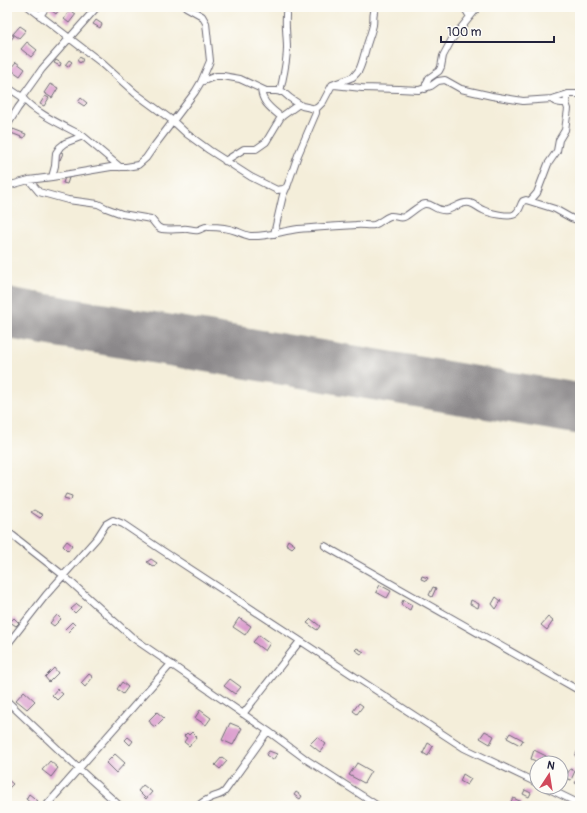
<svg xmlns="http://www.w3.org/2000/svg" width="587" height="813" font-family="Pangolin,sans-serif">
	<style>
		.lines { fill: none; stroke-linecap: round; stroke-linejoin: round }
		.runway { stroke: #8b888a; stroke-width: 51 }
		.building { fill: #d894ca }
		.street-casing { stroke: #6c6973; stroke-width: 8 }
		.street { stroke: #fff; stroke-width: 6 }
	</style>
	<rect width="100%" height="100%" fill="#fdfcf7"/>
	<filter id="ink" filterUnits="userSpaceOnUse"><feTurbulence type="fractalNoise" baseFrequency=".025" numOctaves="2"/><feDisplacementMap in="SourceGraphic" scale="8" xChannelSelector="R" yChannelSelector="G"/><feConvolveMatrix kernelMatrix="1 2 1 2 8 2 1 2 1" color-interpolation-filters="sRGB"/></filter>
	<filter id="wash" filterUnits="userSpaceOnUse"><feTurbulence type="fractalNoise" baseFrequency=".012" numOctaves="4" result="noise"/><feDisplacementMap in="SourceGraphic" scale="16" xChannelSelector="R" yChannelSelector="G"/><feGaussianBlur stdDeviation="0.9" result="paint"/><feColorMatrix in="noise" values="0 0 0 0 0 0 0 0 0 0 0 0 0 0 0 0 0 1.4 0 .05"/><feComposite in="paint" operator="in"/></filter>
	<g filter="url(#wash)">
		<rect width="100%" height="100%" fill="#f4eeda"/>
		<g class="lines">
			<path class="runway" d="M7,313L580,409"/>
		</g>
		<g id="blocks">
			<path class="building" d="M47,7H61L56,14Z
				M70,10L76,14L69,23L64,19Z
				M96,20L102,24L100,28L93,24Z
				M20,26L26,30L19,38L13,34Z
				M7,31L14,36L10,41L7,39Z
				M27,42L37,50L31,57L21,49Z
				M77.5 60a2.5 2.5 0 1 1 5 0a2.5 2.5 0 1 1-5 0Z
				M56,60L61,63L60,66L54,63Z
				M69,60L72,62L68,67L65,65Z
				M16,62L25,69L20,76L10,69Z
				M50,84L58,88L52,98L44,93Z
				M45,96L49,98L44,106L40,104Z
				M81,98L87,103L84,106L78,102Z
				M13,129L26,134L24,138L11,133Z
				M59,151L63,153L60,160L57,158Z
				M65,177L69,178L67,184L63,183Z
				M66,494L72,496L71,500L64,498Z
				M34,510L43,515L40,518L31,512Z
				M288,540L295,545L292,548L286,544Z
				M67,541L72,545L68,551L63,546Z
				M151,559L157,563L154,567L147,562Z
				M422,576L428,578L426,581L421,579Z
				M380,585L391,591L387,598L376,592Z
				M433,587L436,588L432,597L429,595Z
				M496,597L501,601L496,609L492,604Z
				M403,600L412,605L410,610L401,605Z
				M471,600L479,604L478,608L470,604Z
				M77,604L81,607L75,613L71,609Z
				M57,615L61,619L54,626L50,623Z
				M548,617L553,621L547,630L541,625Z
				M14,618L19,623L16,626L10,622Z
				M239,618L251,626L245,635L233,627Z
				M311,619L320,626L317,630L307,623Z
				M72,622L75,625L68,632L65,629Z
				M259,635L270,643L265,651L253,642Z
				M357,648L364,652L361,654L355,650Z
				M54,668L58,673L49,682L45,677Z
				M89,674L93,677L85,687L81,683Z
				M230,679L241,687L235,694L224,686Z
				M122,682L128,687L123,694L117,689Z
				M57,689L63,694L57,700L52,695Z
				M24,691L35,701L27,709L16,700Z
				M359,703L363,706L357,714L353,711Z
				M200,710L211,718L206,725L195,718Z
				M157,712L164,718L155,727L151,724L149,720Z
				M230,723L242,728L233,745L222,740Z
				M485,731L494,736L490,744L480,738Z
				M192,732L197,737L189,746L184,742L187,738L184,736L187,733L189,735Z
				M510,733L523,740L520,745L507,738Z
				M128,737L133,741L130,745L125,740Z
				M317,737L326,744L320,752L310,744Z
				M428,743L433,746L428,756L423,753Z
				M580,746V758L575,756Z
				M534,750L546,756L543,763H540L531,759Z
				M269,751L277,754L273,760L266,755Z
				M115,754L125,763L116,773L106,763Z
				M222,757L227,761L220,769L215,765Z
				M50,761L58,768L51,777L42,770Z
				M357,763L371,771L364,783L349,775Z
				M570,769L575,771L571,780L565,778Z
				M463,774L471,779L467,785L460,781Z
				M580,775V786L575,783Z
				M7,779L13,784L7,790Z
				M143,785L152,792L146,799L138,791Z
				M525,790L531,793L529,797L523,794Z
				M296,792L302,796L300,799L294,795Z
				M29,794L38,801L34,806L26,799Z
				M513,798L522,802L520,806H515L510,803Z
				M564,802L570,806H562Z"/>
		</g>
	</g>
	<g filter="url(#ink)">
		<use href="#blocks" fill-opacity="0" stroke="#6c6973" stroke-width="1"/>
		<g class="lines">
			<g class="street-casing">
				<path id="street" d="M29,7L103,64L135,93L173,121L187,134L209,150L251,177L277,190L283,189L287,187
					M186,7L202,16L206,23L210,61L201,82
					M464,7L470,17
					M40,16L46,7
					M334,85L362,88L399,89L419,90L431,86L438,81L445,80L461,89L492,96L523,101L552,99L568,94H580
					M7,87L22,97L42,69L97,7
					M261,89C262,103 271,108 281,117
					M425,89L426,84L429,78L439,71L441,67L443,56L452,39L478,7
					M280,92C283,77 287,63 287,48C287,34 284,21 287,7
					M22,97C33,112 66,127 83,136
					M552,99C555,103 561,103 566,103
					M7,126L18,108L24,100
					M225,161L244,149H256L266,142L281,117L299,104
					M52,177L55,166L56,153L60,147L65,143L83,136L120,167
					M29,180L39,192L68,200L98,204L106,208L122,214L151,219C155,222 156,228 162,229C168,230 176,229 183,229C188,228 193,231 198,230C202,229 205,226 209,227C218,227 228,228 236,231C241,233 245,235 250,236C267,237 282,231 298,229C317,227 337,226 356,225C362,224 368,226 374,225C380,223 384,218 390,216C394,215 400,219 404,217C410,214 420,204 425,204C433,203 435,212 447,210C455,208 462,201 470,203C475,204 478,208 483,210C489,213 510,218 515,214C520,211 520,205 523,201L526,200L555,209L571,218L580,221
					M7,186L29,180L52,177L111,167H126L138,165L146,158L155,145L195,92L201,82L216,76H223L240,79L266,91H276L283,92L290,98L302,106L316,109
					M530,201L537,193L548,164L557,151L559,140L565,130L568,109L566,103L568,94
					M274,234L283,195L288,184L298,155L316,113V109L323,102L332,85C339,82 346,80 353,77C355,75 357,73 359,70C362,64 363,58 365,52C367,43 371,34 373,25C374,19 372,13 376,7
					M7,531L63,575L133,638L268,731L307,760L378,806
					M325,546L580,691
					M7,645L46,595L97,538L106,524L113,520L123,524L160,549L464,748L537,783
					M7,701L79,769L120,806
					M243,714L300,641
					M545,787L580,804
					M46,806L171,664
					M198,806C202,802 208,799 213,797C218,795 222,795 225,791L268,731"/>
			</g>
			<use href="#street" class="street"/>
		</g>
	</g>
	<rect width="587" height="813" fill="none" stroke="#fdfcf7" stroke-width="24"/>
	<g transform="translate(549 775) rotate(12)"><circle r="19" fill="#fdfcf7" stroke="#a5a5ac"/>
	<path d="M0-3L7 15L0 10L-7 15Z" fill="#d1495b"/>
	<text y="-6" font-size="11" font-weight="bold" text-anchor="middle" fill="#22223b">N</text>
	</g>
	<path d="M441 36v6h113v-6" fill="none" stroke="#22223b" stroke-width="2"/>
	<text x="447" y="36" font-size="12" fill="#22223b" stroke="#fdfcf7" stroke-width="3" paint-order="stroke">100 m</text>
</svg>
